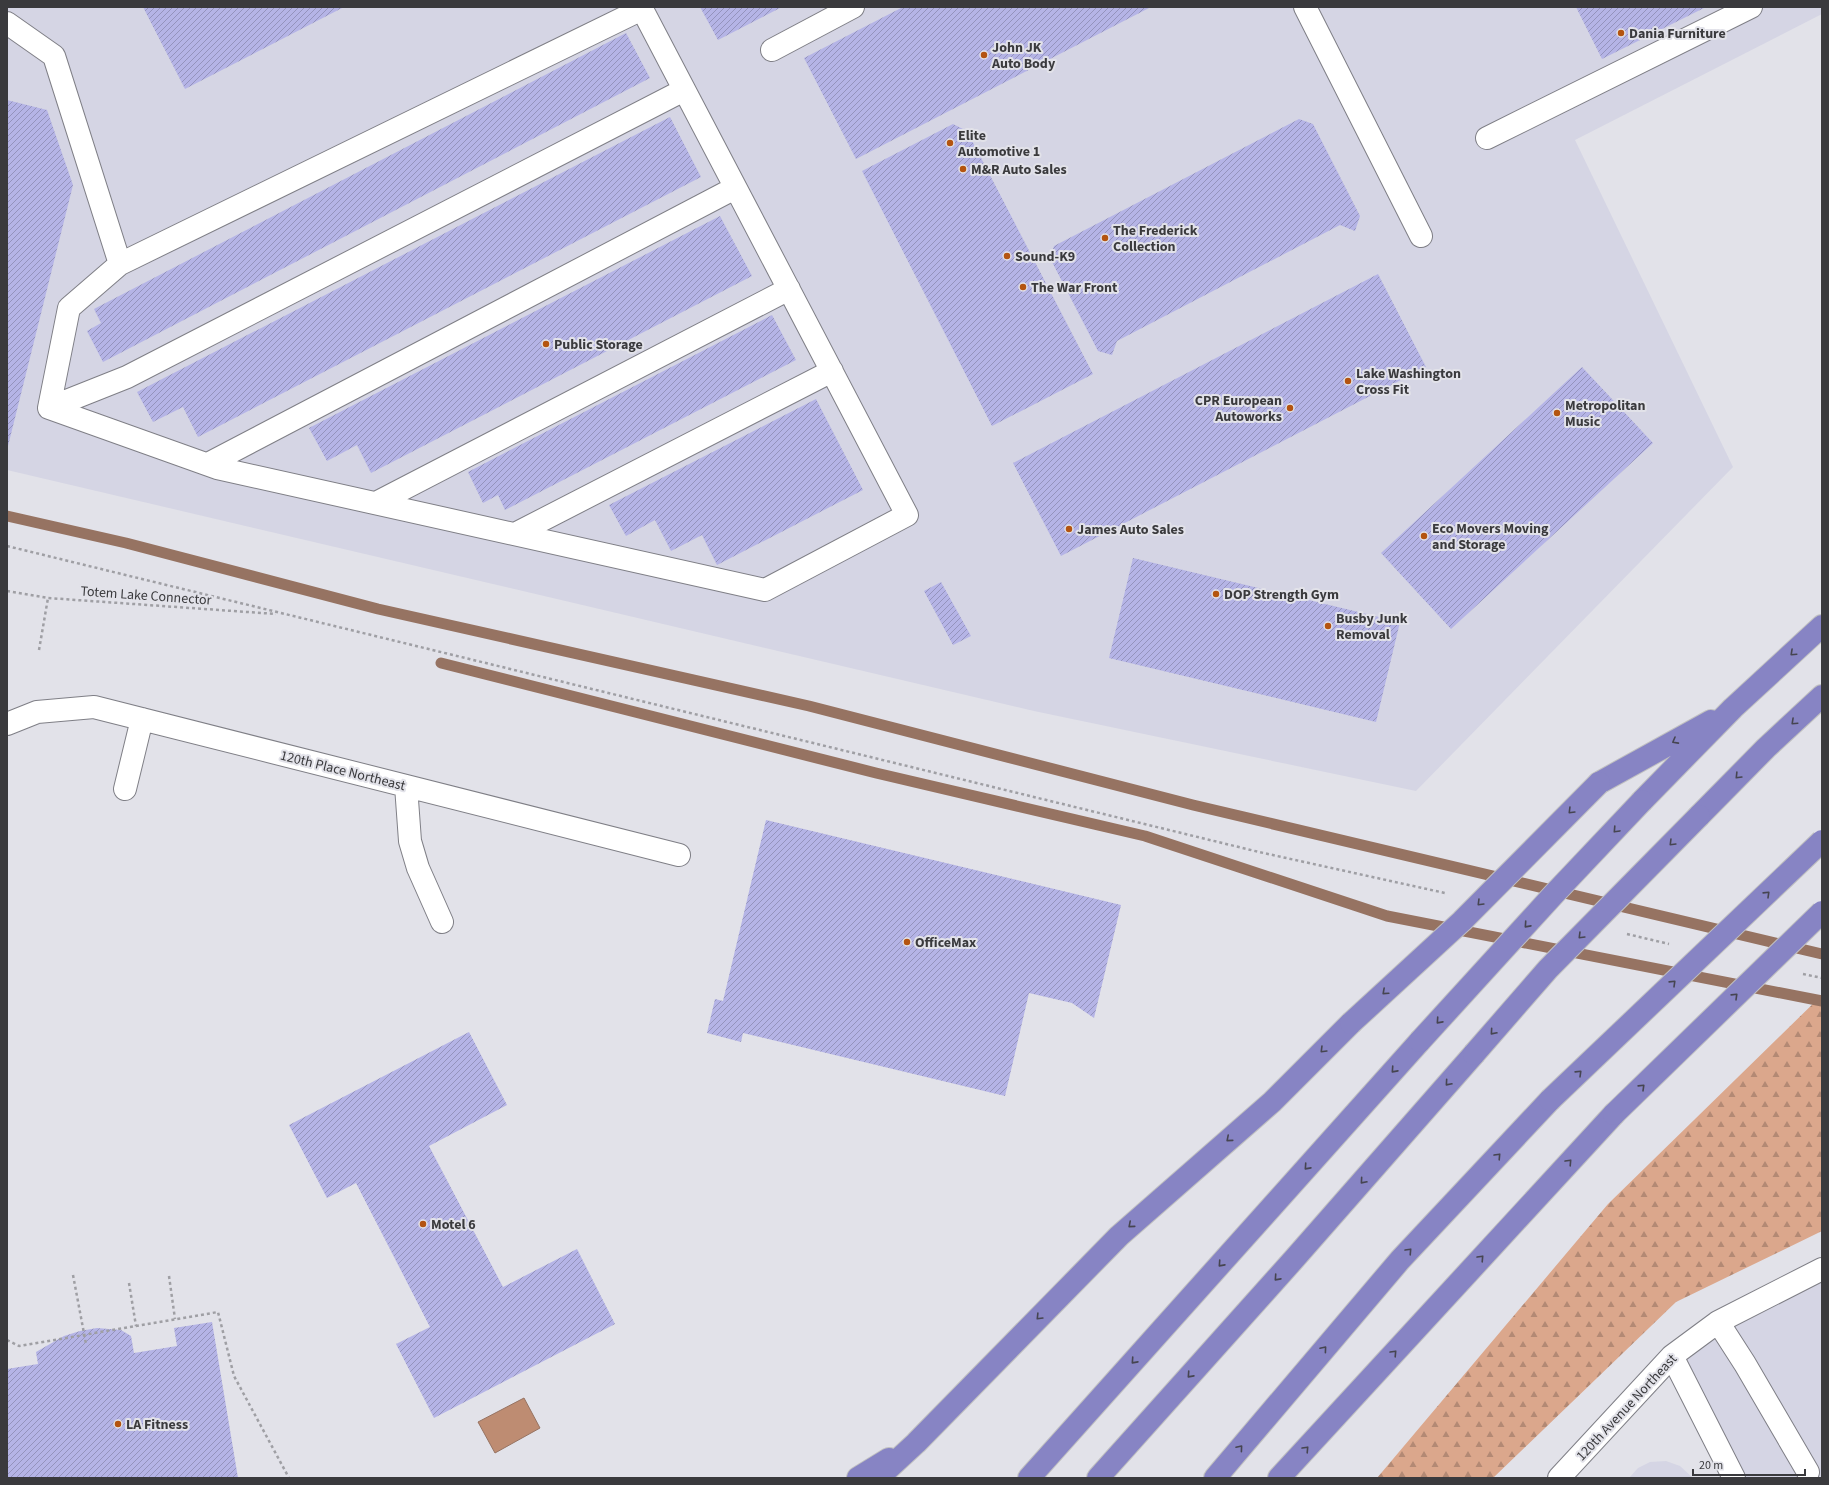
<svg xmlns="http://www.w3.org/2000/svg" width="1829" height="1485" font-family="'Source Sans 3',sans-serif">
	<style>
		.built { fill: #d5d5e4 }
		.forest { fill: url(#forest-firs) }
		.water { fill: #be8c72; stroke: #967362 }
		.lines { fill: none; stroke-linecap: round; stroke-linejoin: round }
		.stream { stroke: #967362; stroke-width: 11 }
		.building { fill: url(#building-hatch) }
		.minor-casing { stroke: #7f7f86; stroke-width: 24 }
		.highway-casing { stroke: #c0c0c1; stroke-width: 24 }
		.path { stroke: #9f9fa4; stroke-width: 2.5; stroke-dasharray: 3 3; stroke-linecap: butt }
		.minor { stroke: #fff; stroke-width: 22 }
		.highway { stroke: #8784c4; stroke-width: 22 }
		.highway-bridge-casing { stroke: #c0c0c1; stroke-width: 24; stroke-linecap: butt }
		.highway-bridge { stroke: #8784c4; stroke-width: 22 }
		.oneway { stroke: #464551 }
		.poi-dot { fill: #b45410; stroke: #e2e2e9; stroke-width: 1.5 }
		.labels { text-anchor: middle; stroke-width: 4; stroke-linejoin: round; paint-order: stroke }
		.poi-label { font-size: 14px; font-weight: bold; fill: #3a3a3d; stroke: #e2e2e9; text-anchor: start }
		.street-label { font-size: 14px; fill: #3a3a3d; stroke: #e2e2e9 }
	</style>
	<defs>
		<pattern id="forest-firs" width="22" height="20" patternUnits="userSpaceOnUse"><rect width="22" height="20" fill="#dba78c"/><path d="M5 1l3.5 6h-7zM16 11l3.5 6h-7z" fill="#b38974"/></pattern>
		<pattern id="building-hatch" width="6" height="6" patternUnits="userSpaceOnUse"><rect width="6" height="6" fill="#b5b4e6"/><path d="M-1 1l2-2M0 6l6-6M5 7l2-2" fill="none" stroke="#9493bc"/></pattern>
	</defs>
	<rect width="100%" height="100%" fill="#e2e2e9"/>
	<path class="built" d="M7,7H1822V14L1575,140L1733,467L1416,791L1034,711L7,470Z
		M1822,1269V1478H1735L1672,1356Z
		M1666,1461L1680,1466L1693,1478H1629L1638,1468L1650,1462Z"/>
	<path class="forest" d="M1822,995V1231L1676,1302L1493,1478H1377L1608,1204Z"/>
	<path class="water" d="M524,1398L540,1428L495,1453L478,1422Z"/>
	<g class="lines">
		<path class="stream" d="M7,516L126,543L378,609L809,706L1193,805L1822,954
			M441,663L876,773L1145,836L1387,916L1822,1001"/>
	</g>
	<path class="building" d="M143,7H344L185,89Z
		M700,7H782L718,40Z
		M903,7H1151L856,159L804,58Z
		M1576,7H1706L1602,59Z
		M626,33L650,78L103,362L87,331L101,323L94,309Z
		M7,100L47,110L73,185L8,446Z
		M670,117L701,177L198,437L183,407L153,422L137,392Z
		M1299,119L1313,124L1360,216L1355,231L1340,225L1117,341L1112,355L1098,351L1050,258L1054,246Z
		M953,124L967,131L1093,374L992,426L862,171Z
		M720,216L752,276L371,473L357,445L327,461L309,428Z
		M1378,274L1426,367L1061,556L1013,463Z
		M772,315L796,360L505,510L498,495L483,503L468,472Z
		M1582,367L1653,443L1451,629L1381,553Z
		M816,399L863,490L717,565L702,535L671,551L655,520L626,536L609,505Z
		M1133,558L1400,622L1376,722L1109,658Z
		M941,582L971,636L953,645L924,591Z
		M766,820L1121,905L1094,1018L1072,1003L1029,993L1005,1096L743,1033L741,1042L707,1033L715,999L723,1001Z
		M469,1032L507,1105L429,1146L503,1287L577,1249L615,1324L434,1418L396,1344L430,1327L356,1183L327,1198L289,1125Z
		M212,1322L238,1478H7V1369L38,1364L36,1352L64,1336L80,1331L97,1328L121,1330L131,1336L134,1353L177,1346L174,1328Z"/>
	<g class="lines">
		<g class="minor-casing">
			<path id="minor" d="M1305,7L1421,236
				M642,9L907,515L765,590L217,468L49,408L69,308L120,264Z
				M7,23L54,56L120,264
				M772,50L853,7
				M1487,138L1751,7
				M49,408L127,377L684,90
				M208,464L735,188
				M376,503L789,289
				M515,534L832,371
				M7,724L37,712L94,707L679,855
				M406,786L410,841L418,868L442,922
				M125,789L142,719
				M1718,1322L1745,1364L1808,1472
				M1672,1356L1734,1478
				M1559,1478L1672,1356L1718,1322L1822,1269"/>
		</g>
		<g class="highway-casing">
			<path id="highway" d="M1599,783L1711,721
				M1642,801L1733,708L1822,626
				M1699,816L1766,748L1822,696
				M858,1478L889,1459
				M878,1478L916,1443L1119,1236L1272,1102L1351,1023
				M1029,1478L1420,1041
				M1098,1478L1295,1258L1474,1054
				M1215,1478L1400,1260L1550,1100
				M1279,1478L1614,1114"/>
		</g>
		<path class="path" d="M7,546L1259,852L1445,893
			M7,591L48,598L276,614
			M39,650L48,598
			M1627,934L1669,944
			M1803,974L1822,978
			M73,1275L86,1344
			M169,1276L175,1319
			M129,1283L136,1326
			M7,1340L19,1346L218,1312L234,1376L289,1478"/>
		<use href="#minor" class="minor"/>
		<use href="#highway" class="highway"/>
		<g class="highway-bridge-casing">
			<path id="highway-bridge" d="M1351,1023L1462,921L1599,783
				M1420,1041L1555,893L1642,801
				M1474,1054L1548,969L1699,816
				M1550,1100L1822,841
				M1614,1114L1822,912"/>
		</g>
		<use href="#highway-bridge" class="highway-bridge"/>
	</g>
	<defs><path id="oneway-chevron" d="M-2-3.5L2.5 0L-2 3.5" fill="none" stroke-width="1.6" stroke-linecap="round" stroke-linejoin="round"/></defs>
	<g class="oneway">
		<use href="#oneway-chevron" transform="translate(1793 653) rotate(137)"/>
		<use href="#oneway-chevron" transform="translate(1794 722) rotate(137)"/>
		<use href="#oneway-chevron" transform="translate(1675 741) rotate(151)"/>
		<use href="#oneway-chevron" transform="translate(1738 776) rotate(134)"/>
		<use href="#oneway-chevron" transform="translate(1571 811) rotate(135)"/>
		<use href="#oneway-chevron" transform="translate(1616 830) rotate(133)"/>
		<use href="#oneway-chevron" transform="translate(1672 843) rotate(135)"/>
		<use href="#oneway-chevron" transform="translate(1767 894) rotate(-44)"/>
		<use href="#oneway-chevron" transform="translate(1480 903) rotate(135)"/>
		<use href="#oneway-chevron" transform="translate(1527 925) rotate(132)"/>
		<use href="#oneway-chevron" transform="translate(1581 936) rotate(135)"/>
		<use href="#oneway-chevron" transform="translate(1673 983) rotate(-44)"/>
		<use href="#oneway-chevron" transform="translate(1385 992) rotate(138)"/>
		<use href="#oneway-chevron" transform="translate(1735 996) rotate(-44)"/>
		<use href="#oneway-chevron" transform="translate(1439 1021) rotate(132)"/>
		<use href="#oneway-chevron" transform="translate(1493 1032) rotate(131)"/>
		<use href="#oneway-chevron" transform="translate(1323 1050) rotate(135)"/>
		<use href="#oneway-chevron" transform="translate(1394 1070) rotate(132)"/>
		<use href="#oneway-chevron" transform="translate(1579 1073) rotate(-44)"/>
		<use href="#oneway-chevron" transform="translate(1448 1083) rotate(131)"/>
		<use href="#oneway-chevron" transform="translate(1642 1087) rotate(-44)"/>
		<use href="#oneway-chevron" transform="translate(1229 1139) rotate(139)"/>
		<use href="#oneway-chevron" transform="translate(1498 1156) rotate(-47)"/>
		<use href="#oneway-chevron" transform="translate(1569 1162) rotate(-47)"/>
		<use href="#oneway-chevron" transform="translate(1307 1167) rotate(132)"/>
		<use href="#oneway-chevron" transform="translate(1363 1181) rotate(131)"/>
		<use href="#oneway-chevron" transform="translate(1131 1225) rotate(139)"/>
		<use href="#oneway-chevron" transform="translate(1409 1251) rotate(-47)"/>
		<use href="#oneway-chevron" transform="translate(1481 1258) rotate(-47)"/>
		<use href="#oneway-chevron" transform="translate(1221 1264) rotate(132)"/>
		<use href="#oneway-chevron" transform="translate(1277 1278) rotate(132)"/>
		<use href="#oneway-chevron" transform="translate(1039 1317) rotate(134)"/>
		<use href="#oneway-chevron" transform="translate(1324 1349) rotate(-50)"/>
		<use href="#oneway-chevron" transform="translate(1394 1353) rotate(-47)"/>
		<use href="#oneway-chevron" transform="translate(1134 1361) rotate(132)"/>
		<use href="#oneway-chevron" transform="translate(1190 1375) rotate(132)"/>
		<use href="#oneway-chevron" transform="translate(1240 1448) rotate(-50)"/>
		<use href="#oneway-chevron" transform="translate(1306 1449) rotate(-47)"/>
	</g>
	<g class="poi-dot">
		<circle cx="1621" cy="33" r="4"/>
		<circle cx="984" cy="55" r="4"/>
		<circle cx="950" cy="143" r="4"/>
		<circle cx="963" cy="169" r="4"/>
		<circle cx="1105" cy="238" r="4"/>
		<circle cx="1007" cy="256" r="4"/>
		<circle cx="1023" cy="287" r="4"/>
		<circle cx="546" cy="344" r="4"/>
		<circle cx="1348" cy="381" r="4"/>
		<circle cx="1290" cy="408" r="4"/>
		<circle cx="1557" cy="413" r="4"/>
		<circle cx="1069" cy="529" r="4"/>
		<circle cx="1424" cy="536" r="4"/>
		<circle cx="1216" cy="594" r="4"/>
		<circle cx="1328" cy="626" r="4"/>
		<circle cx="907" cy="942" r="4"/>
		<circle cx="423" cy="1224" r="4"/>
		<circle cx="118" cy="1424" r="4"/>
	</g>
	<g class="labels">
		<g class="poi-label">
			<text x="1629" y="38">Dania Furniture</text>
			<text x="992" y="52">John JK<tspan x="992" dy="16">Auto Body</tspan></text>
			<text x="958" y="140">Elite<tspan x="958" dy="16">Automotive 1</tspan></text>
			<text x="971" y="174">M&amp;R Auto Sales</text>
			<text x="1113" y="235">The Frederick<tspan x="1113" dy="16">Collection</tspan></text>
			<text x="1015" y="261">Sound-K9</text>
			<text x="1031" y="292">The War Front</text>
			<text x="554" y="349">Public Storage</text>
			<text x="1356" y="378">Lake Washington<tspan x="1356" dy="16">Cross Fit</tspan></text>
			<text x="1282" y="405" text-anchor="end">CPR European<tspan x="1282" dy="16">Autoworks</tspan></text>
			<text x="1565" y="410">Metropolitan<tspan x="1565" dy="16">Music</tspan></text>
			<text x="1432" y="533">Eco Movers Moving<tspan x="1432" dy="16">and Storage</tspan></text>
			<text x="1077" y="534">James Auto Sales</text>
			<text x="1224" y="599">DOP Strength Gym</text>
			<text x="1336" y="623">Busby Junk<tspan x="1336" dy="16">Removal</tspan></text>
			<text x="915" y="947">OfficeMax</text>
			<text x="431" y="1229">Motel 6</text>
			<text x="126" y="1429">LA Fitness</text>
		</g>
		<g class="street-label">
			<text transform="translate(146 595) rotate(4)" y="5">Totem Lake Connector</text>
			<text transform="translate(343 770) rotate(14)" y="5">120th Place Northeast</text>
			<text transform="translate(1626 1407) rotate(-47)" y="5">120th Avenue Northeast</text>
		</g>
	</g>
	<rect width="1829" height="1485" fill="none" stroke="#3a3a3d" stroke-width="16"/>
	<path d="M1693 1469v6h112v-6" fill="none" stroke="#3a3a3d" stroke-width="2"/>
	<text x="1699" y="1469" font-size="12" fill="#3a3a3d" stroke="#e2e2e9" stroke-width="3" paint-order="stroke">20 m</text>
</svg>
